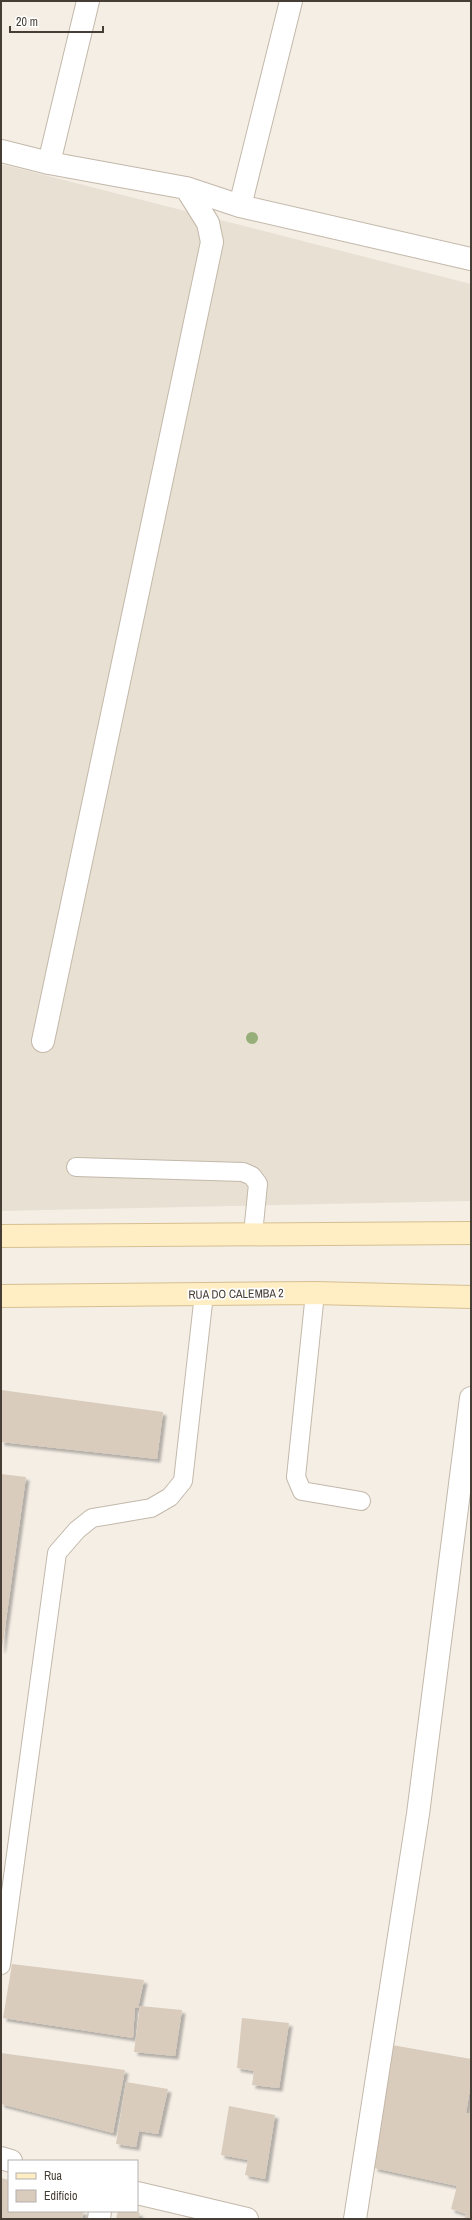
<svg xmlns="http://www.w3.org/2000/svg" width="472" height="2220" font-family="'Archivo Narrow',sans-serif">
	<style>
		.residential { fill: #e8e0d2 }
		.building { fill: #d9ccbc; filter: url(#shadow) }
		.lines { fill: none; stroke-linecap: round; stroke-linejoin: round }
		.service-casing { stroke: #c3b8aa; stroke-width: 20 }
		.minor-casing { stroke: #c3b8aa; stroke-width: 24 }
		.secondary-casing { stroke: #d6c091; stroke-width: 24 }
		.service { stroke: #fff; stroke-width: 18 }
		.minor { stroke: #fff; stroke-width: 22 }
		.secondary { stroke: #ffedc3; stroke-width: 22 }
		.tree { fill: #96af7a }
		.labels { text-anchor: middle; stroke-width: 3.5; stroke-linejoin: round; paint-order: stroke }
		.street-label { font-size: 12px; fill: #463e34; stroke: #fff }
	</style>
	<defs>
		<filter id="shadow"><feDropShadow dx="3.5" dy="3.5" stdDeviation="1" flood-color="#0004"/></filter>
	</defs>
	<rect width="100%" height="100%" fill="#f4eee5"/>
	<path class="residential" d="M1,164L471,284V1201L1,1211Z"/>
	<path class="building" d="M1,1390L163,1412L157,1459L1,1442Z
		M1,1474L26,1477L2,1649H1Z
		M12,1964L144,1980L138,2008L135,2007L133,2038L3,2018Z
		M140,2006L182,2010L175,2056L134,2052Z
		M242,2018L289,2023L279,2088L252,2085L254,2071L237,2068Z
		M392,2045L471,2059V2083L466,2113H471V2219H465L466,2214L451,2209L457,2186L374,2168Z
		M1,2053L125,2070L113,2133L1,2104Z
		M126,2082L168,2089L158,2134L139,2131L136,2147L116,2144Z
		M229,2106L275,2115L265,2179L245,2175L248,2160L221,2155Z
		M1,2178L9,2180V2211H84L82,2219H1Z
		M118,2211H128L140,2213L138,2219H116Z"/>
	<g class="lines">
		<g class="service-casing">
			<path id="service" d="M76,1167L243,1172L252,1176L258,1184L253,1234
				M315,1293L296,1477L302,1491L361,1501
				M1,1965L57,1553L77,1530L92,1518L151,1508L170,1497L183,1481L204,1294"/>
		</g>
		<g class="minor-casing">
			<path id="minor" d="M1,151L49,163L186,188L240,206L471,259
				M49,163L88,1
				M240,206L291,1
				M43,1041L212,242L208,223L186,188
				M1,2158L11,2161
				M137,2193L247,2219
				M99,2219L100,2211
				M355,2219L418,1814L471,1398"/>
		</g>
		<g class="secondary-casing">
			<path id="secondary" d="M1,1236L471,1233
				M1,1296L315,1293L471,1297"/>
		</g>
		<use href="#service" class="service"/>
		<use href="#minor" class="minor"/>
		<use href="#secondary" class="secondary"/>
	</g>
	<circle class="tree" cx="252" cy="1038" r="6"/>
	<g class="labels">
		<g class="street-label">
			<text transform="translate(236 1294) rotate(-1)" y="4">RUA DO CALEMBA 2</text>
		</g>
	</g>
	<rect width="472" height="2220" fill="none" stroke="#463e34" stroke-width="4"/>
	<rect x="8" y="2160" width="130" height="52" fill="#ffffff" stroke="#b5b2ae"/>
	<rect x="16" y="2173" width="20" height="6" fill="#ffedc3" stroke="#b5b2ae"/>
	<text x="44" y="2180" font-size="12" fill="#463e34">Rua</text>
	<rect x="16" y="2190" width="20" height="12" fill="#d9ccbc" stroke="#b5b2ae"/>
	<text x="44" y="2200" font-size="12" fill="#463e34">Edifício</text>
	<path d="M10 26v6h93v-6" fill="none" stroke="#463e34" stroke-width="2"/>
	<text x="16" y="26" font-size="12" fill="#463e34" stroke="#ffffff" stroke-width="3" paint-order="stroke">20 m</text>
</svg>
